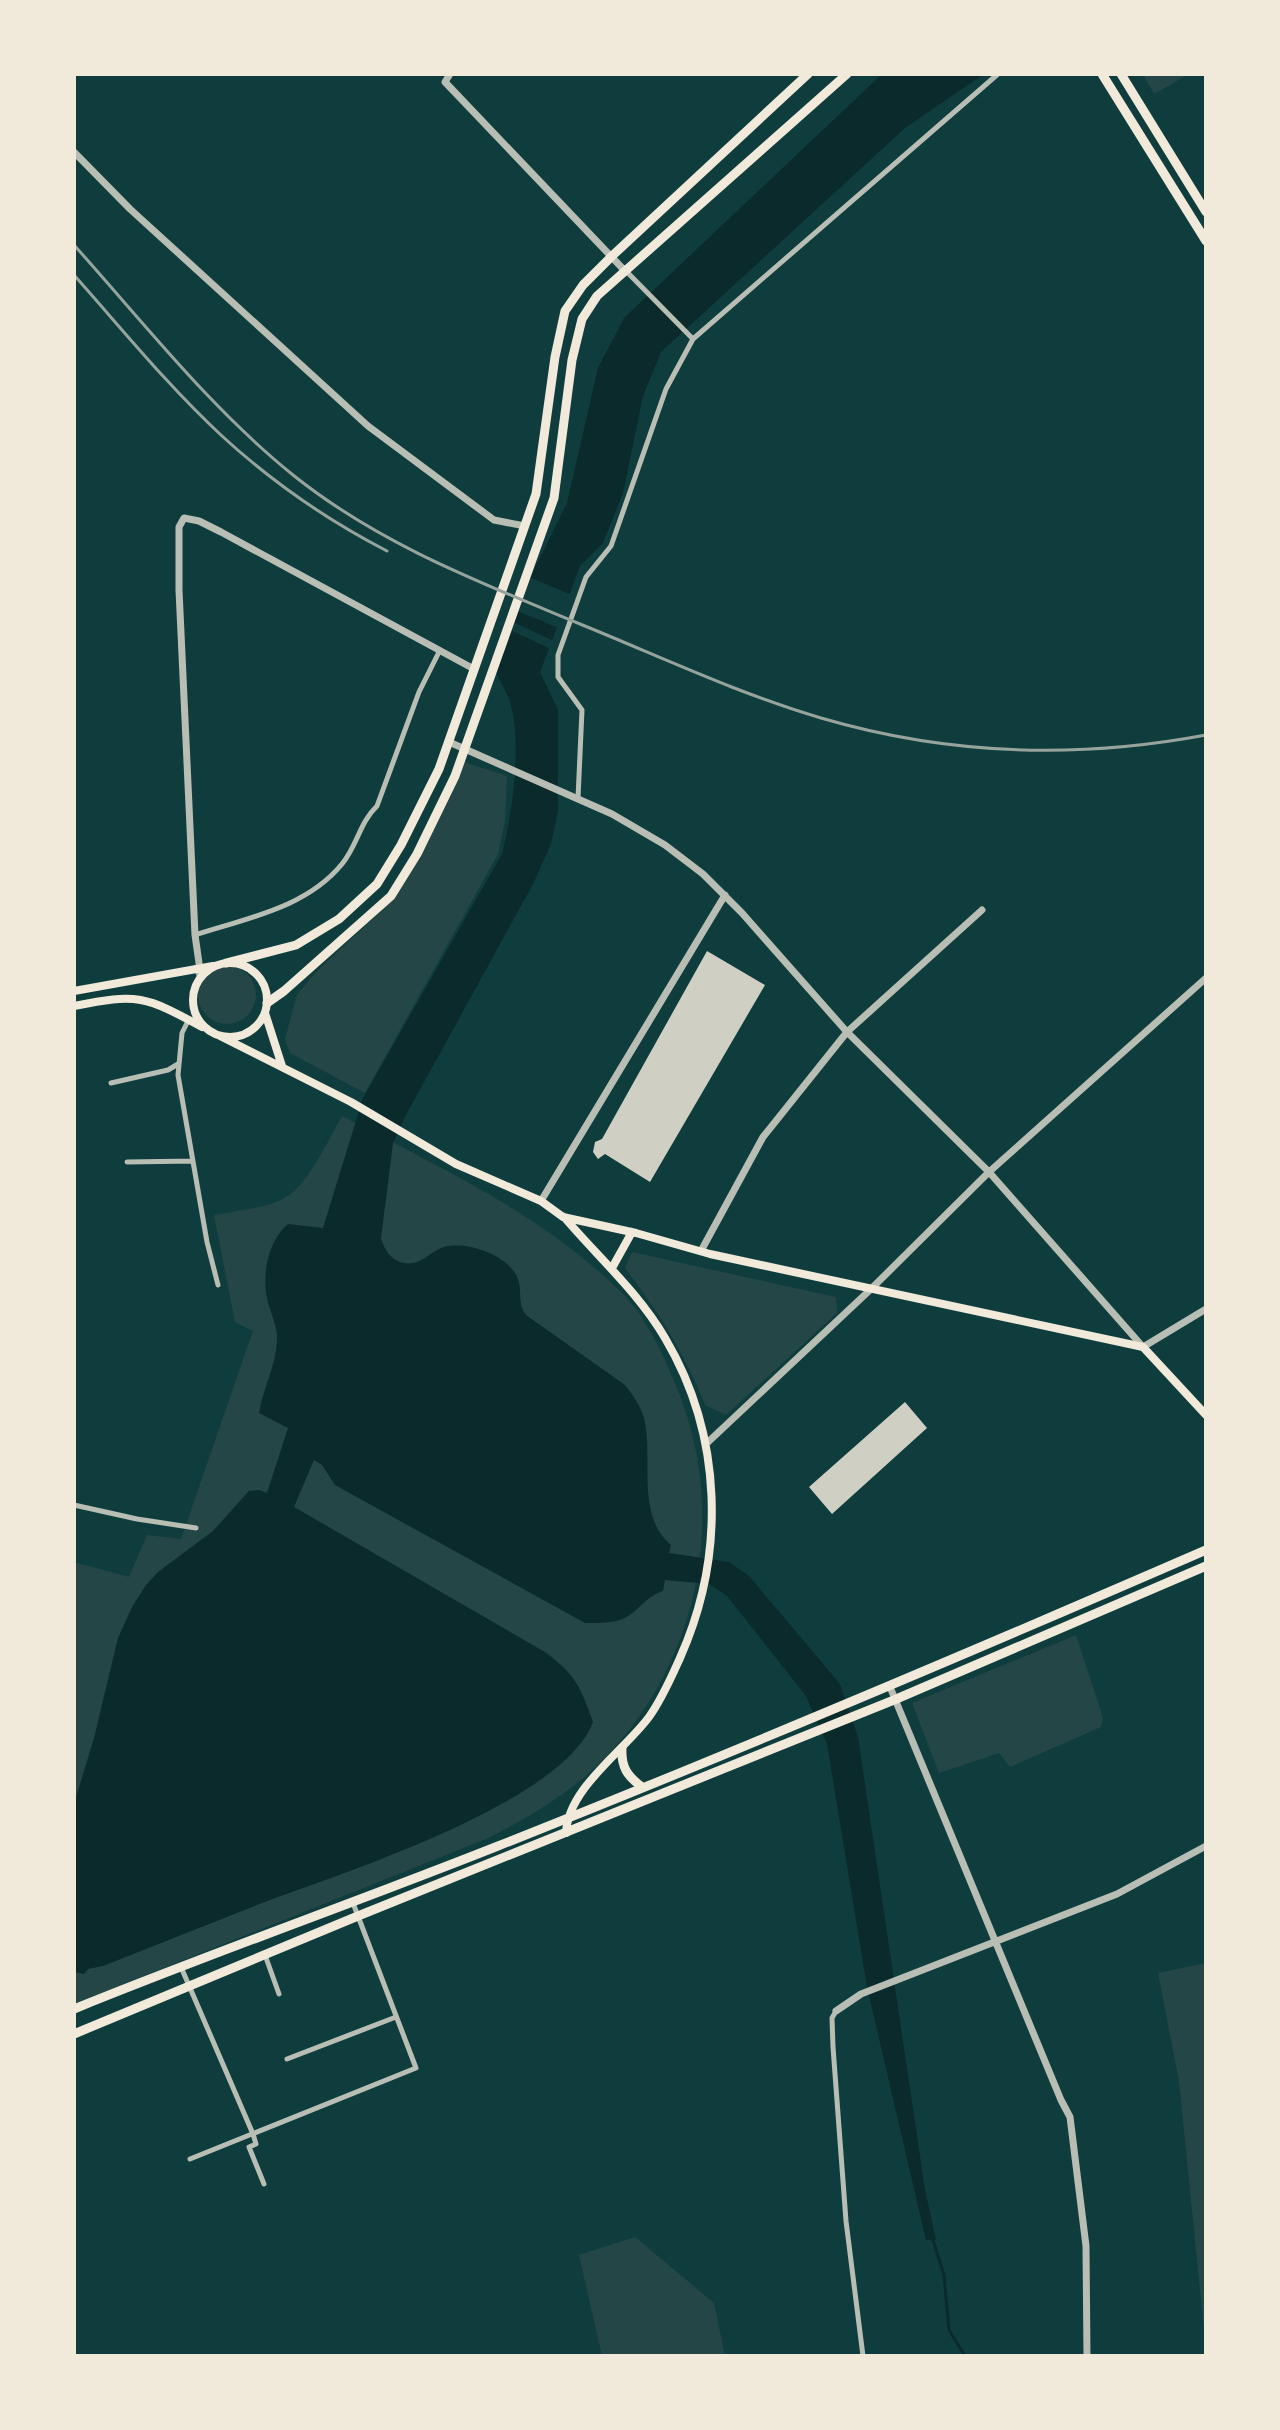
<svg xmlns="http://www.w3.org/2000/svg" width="1280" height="2430" font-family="Georgia,serif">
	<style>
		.green { fill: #244646 }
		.water { fill: #0a2a2b }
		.pier { fill: #0f3d3e }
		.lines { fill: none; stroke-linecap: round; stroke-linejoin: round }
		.stream { stroke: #0a2a2b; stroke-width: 3 }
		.building { fill: #cfcfc3 }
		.minor { stroke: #b8beb3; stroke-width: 5 }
		.tertiary { stroke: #b8beb3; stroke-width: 7 }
		.secondary { stroke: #f1e9da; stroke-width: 8 }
		.primary { stroke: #f1e9da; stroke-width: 9 }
		.trunk { stroke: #f1e9da; stroke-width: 9 }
		.rail { stroke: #97a49c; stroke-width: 3 }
	</style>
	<rect width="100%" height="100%" fill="#0f3d3e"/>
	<path class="green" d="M1143,74H1189L1154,94Z
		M464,762L507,776L505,821L498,854L365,1093L290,1053L285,1039L297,995L316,972L396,897L424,847Z
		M198 995a29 29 0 1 1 58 0a29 29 0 1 1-58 0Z
		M342,1116C440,1168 543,1214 622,1293C648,1318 671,1370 683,1404C729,1533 691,1683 588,1774C557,1801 522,1821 486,1839L74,2004V1562L129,1577L147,1535L181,1539L253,1331L235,1322L214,1215C237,1210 266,1209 286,1197C309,1184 329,1138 342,1116Z
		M632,1252L836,1297L837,1313L726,1415L705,1405C685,1354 658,1311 625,1268Z
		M1076,1635L1103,1718L1101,1727L1010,1767L999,1753L939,1773L912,1703Z
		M1206,1963V2349L1179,2081L1158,1973Z
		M635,2237L714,2303L725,2356H602L579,2255Z"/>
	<path class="water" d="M882,74H984L905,128L661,352L643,396L623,493L603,543L580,566L540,672L558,710V811L551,844L533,884L406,1115L393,1143L381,1238C385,1254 398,1268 417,1262C427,1258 434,1250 444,1247C465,1242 493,1251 508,1265C528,1283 514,1298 526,1315L625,1385C633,1395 640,1405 644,1418C654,1459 635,1515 671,1545L669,1553L729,1562L749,1576L840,1684L858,1737L925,2190L936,2240H926L867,1987L827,1744L806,1696L727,1596L709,1584L665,1580L663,1591C648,1596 643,1605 631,1614C618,1624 600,1623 585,1623L335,1485L322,1465L314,1460L294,1507L545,1652C576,1675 580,1686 593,1722C563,1803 342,1873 262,1903C209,1924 156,1945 103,1966L88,1969L84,1974L74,1972V1804L94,1738L118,1638L132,1607L146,1585L158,1572L213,1531L249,1491L259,1490L267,1493L288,1428L259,1413C263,1389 276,1365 277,1341C278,1326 270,1313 267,1298C262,1273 268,1241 288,1224L323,1228L363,1098L502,854C512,815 522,744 511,706C508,694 501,683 496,672L532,574L567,503L598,368L624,318Z"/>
	<path class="pier" d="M527,576L574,596L561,629L515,610Z
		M511,621L556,642L553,650L508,629Z"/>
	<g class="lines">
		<path class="stream" d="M933,2240L944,2275L949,2330L965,2356"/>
	</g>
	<path class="building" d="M707,951L765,985L650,1182L605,1154L598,1159L593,1152L595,1142L602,1139Z
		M905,1402L927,1428L832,1514L809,1487Z"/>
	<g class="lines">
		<path class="minor" d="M626,271L693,339
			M578,798L582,710L558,677V655L586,577L611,546L666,389L693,339L998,74
			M195,935C247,918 306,908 342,864C357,846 360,822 377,806L419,692L440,650
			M188,1021L182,1033L178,1075L207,1242L218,1285
			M111,1083L168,1070L178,1064
			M127,1162L193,1161
			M74,1505L137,1519L196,1528
			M265,1955L279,1994
			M181,1967L253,2134L256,2144L249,2147L264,2184
			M836,2011L832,2018L833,2047L846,2221L863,2356
			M287,2059L396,2017
			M190,2159L416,2068L353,1903"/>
		<path class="tertiary" d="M450,74L445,82L625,271
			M74,152L130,209L368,426L494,520L525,526
			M449,742L612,814L665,845L703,874L742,913L847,1032L989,1172L1143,1347L1206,1309
			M197,968L201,977L195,935L179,590V527L184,518L199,521L221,532L474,669
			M541,1201L725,895
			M701,1251L763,1137L847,1032L982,910
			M706,1444L871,1289L989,1172L1206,978
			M890,1687L1061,2100L1070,2117L1086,2246L1087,2356
			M836,2011L861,1994L1117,1894L1206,1846"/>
		<path class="secondary" d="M193 1000a37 37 0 1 1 74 0a37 37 0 1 1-74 0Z
			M74,991L213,966
			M74,1006C138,993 145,996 202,1027
			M265,1013L282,1066
			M220,1036L351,1102L456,1164L541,1201L563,1217L636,1233L710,1254L1143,1347L1206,1415
			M564,1217C598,1257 638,1292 665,1338C723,1436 726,1555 680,1658C671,1678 662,1699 649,1717C623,1752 568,1788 566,1833
			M612,1268L632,1232"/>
		<path class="primary" d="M226,963L296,945L339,919L377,884L401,845L439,769L536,494L555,357L565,311L583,285L612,256L808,74
			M267,1003L284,991L391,896L417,854L455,776L554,498L572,360L582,319L597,296L847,74"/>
		<path class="trunk" d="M1102,74L1206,241
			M1121,74L1206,212
			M622,1748C621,1767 627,1776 642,1787
			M74,2009C214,1952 357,1902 498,1846C736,1752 971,1652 1206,1550
			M74,2034L358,1916L894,1700L1206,1566"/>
		<path class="rail" d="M74,245C144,323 211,409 293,475C379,544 479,582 580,624C659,656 739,694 821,718C947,755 1078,759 1206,735
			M74,275C122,329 169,387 222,436C272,482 327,520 387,551"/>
	</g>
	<rect width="1280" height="2430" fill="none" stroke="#f1e9da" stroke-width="152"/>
</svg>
